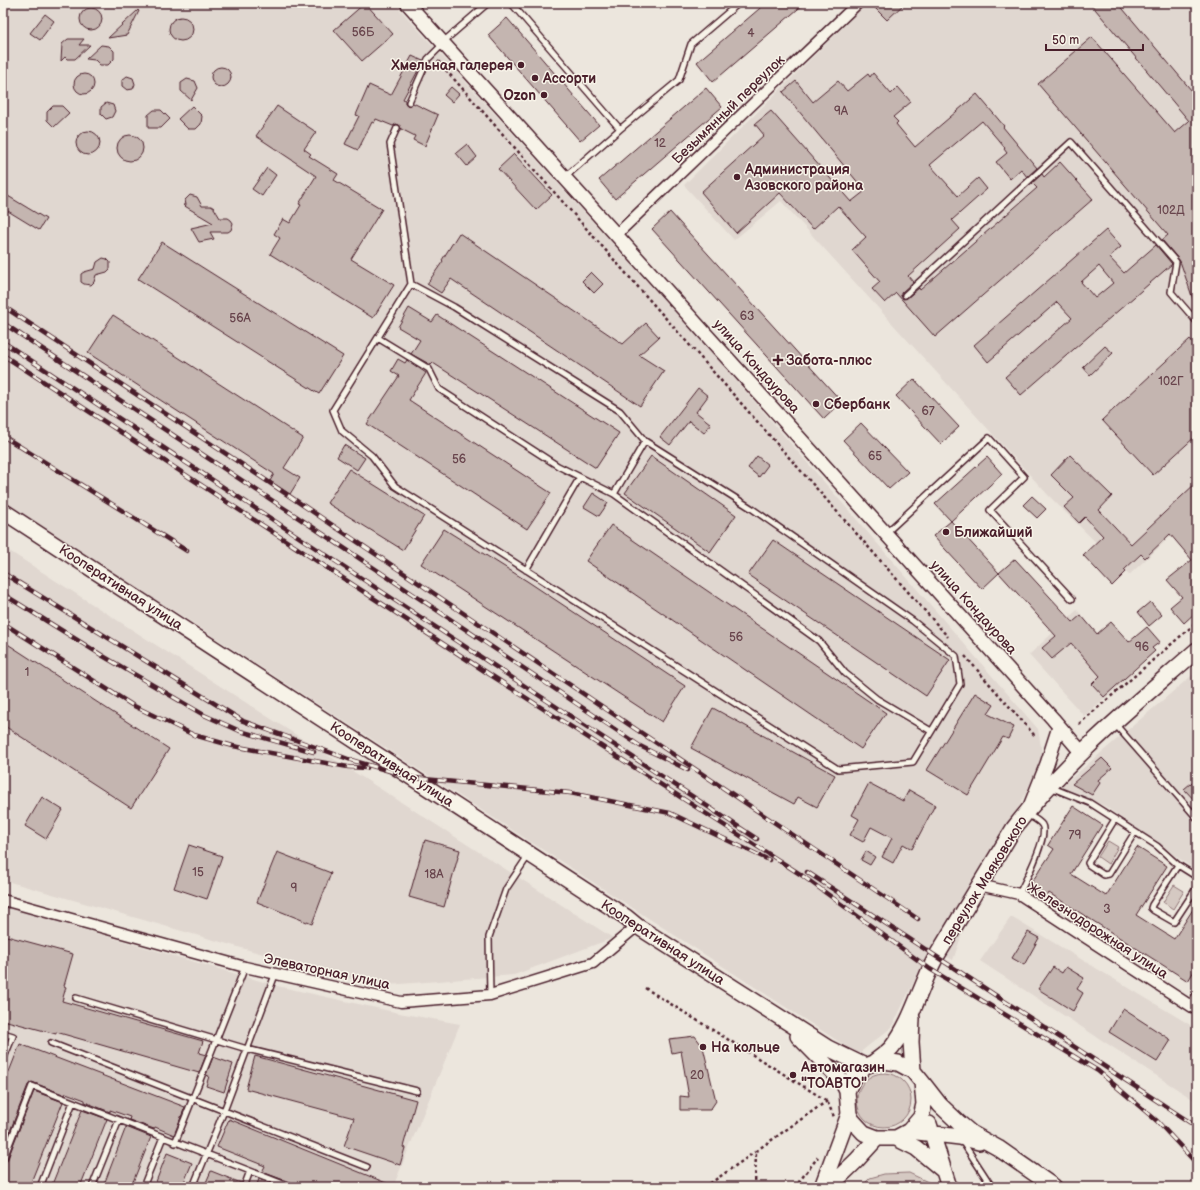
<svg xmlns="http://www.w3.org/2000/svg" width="1200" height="1190" font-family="'Balsamiq Sans',sans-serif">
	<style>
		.built { fill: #e0d7d0 }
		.green { fill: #d5c9c2; stroke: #907476 }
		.building { fill: #c4b5b0; stroke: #4a1f2b; fill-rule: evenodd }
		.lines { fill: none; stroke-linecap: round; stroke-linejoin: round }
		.service-casing { stroke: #4a1f2b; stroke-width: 8 }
		.minor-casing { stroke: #4a1f2b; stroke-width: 13 }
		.tertiary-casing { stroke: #4a1f2b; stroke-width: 16 }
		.secondary-casing { stroke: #4a1f2b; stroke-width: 18 }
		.path { stroke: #4a1f2b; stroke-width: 2.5; stroke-dasharray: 3 3; stroke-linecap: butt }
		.service { stroke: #f7f3e8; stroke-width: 5 }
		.minor { stroke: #f7f3e8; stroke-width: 10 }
		.tertiary { stroke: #f7f3e8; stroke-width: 13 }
		.secondary { stroke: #f7f3e8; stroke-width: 15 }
		.rail-casing { stroke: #4a1f2b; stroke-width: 4.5 }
		.rail { stroke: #f7f3e8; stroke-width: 3; stroke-dasharray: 9; stroke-linecap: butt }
		.poi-dot { fill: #4a1f2b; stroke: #f7f3e8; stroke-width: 1.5 }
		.labels { text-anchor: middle; stroke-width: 3; stroke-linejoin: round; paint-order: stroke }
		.number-label { font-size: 12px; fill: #68444c }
		.poi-label { font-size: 14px; font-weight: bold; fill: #4a1f2b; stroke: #f7f3e8; text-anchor: start }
		.street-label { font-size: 14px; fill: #4a1f2b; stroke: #f7f3e8 }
	</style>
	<rect width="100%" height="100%" fill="#ece6dd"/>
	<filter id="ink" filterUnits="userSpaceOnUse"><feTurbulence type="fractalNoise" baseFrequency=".025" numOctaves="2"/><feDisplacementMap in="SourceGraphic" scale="8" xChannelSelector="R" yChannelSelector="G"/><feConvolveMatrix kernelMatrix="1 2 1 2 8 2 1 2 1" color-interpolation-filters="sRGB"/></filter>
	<g filter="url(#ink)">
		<path class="built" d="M3,3H394L721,363L1038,729L1043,759L979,885L953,960L930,948L892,1027L858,1054L182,616L3,503Z
			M867,3H1197V512L1129,575L1049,496L781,201L734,240L684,185Z
			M3,547L613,938L514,975L375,986L3,880Z
			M1077,610L1133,674L1084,716L1029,655Z
			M1197,671V871L1105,806L1061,787Z
			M3,906L277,986L399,1013L460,1024L393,1187H3Z
			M1011,917L1197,1029V1102L980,961Z"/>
		<path class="green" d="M1108,841L1118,847L1108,864L1098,857Z
			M1174,885L1184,891L1173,909L1163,902Z
			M857 1100a27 27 0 1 1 54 0a27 27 0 1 1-54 0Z
			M909,1173L930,1183L931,1187H861L870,1178L884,1174Z"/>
		<path class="building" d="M365,3L393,34L362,61L334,30Z
			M766,3H805L713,82L697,62Z
			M870,3H905L887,20Z
			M1090,3H1118L1197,97V307L1196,308L1180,261L1162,240L1168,235L1038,84L1092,37L1175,133L1189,121Z
			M80 19a11 11 0 1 1 22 0a11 11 0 1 1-22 0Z
			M138,10L139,11L127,35L108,38Z
			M45,14L54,21L40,40L30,33Z
			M169 29a12 12 0 1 1 24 0a12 12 0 1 1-24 0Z
			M507,18L599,125L580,141L488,35Z
			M68,39H84L79,45H90L75,59H67L65,57L61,61L62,44Z
			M101,45L109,46L114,51V59L108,65H100L95,60L86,59Z
			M412,56L423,61L403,99L405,100V103L407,105L410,106L413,103L438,115L425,146L413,140L415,136L401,129L399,125L396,124L393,126L376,119L374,123L372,122L358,150L345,144L359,116L356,115L369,85L391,95Z
			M211 77a10 10 0 1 1 20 0a10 10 0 1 1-20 0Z
			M873,73L891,94L898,87L911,102L893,117L898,122L896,124L915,147L977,94L1004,126L1003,127L1037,168L1027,177L1021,169L1010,179L996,162L1007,153L1004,149L1005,148L982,121L930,165L958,196L978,178L987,189L952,220L960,229L908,276L913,282L901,293V296L903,299L907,298L919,288L920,290L1037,188L1032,183L1042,174L1044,177L1060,162L1093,199L935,337L896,293L885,303L872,289L880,282L852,250L866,237L838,206L813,229L780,193L736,233L701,192L764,135L755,124L771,111L851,202L865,191L783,92L796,81L813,102L838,81L847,91L868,74L870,77Z
			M74 84a10 10 0 1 1 20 0a10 10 0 1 1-20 0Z
			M127,76L133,78L135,84L133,89L127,90L122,86V80Z
			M187,79L195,81L198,88L191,100L181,91V83Z
			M451,87L459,94L452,102L444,95Z
			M706,88L722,107L615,199L599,180Z
			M106,103L113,105L115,111L112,117L106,119L101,114V107Z
			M53,106H62L69,113L54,127L47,120V112Z
			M192,106L202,116L201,124L196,129H188L178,119Z
			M277,106L316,132L304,149L311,154L309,156L338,174L334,180L382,209L351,259L394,285L373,318L270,254L280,238L274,234L283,219L290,223L301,205L299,204L316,176L256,136Z
			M154,110H161L170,119L161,128H148V115Z
			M76 143a12 12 0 1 1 24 0a12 12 0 1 1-24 0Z
			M117 148a13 13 0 1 1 26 0a13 13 0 1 1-26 0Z
			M467,144L477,157L467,166L456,153Z
			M514,154L552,195L536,210L498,169Z
			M267,168L276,175L262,196L252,189Z
			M3,193L46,219L39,230L3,208Z
			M190,195L197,197L202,206H211L214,208L220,218H228L231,220L233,223L231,230L228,232H210L214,239L199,242L191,228L213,223L183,205H186L185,200Z
			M670,212L842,402L824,419L652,229Z
			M1106,230L1121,247L1109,257L1124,273L1156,245L1172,264L1021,395L1005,377L1072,318L1057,302L988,362L974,345ZM1099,266L1113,283L1095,298L1081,282Z
			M459,233L623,344L646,323L659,337L639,355L664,371L640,406L451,279L441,293L427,284L443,261L442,260Z
			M162,242L343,356L319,394L138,279Z
			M103,258L107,259L110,262V269L107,272L96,275L94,282L91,285L84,284L81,282V274L84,272L95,269L97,262Z
			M591,272L603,284L594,293L582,281Z
			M409,308L432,322L437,315L619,433L596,468L433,363L431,365L411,354L420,340L398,327Z
			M113,315L303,438L284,468L300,478L290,494L270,481L274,474L88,353Z
			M1190,339L1197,347V435L1153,475L1102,420Z
			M1105,346L1113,353L1090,375L1083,367Z
			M398,359L405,363L407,360L426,373L409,400L551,493L527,529L367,424L399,376L391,371Z
			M914,379L959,427L941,444L896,396Z
			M698,388L708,396L696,412L711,424L704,433L689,421L670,445L660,437Z
			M861,423L908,472L889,489L843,440Z
			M344,445L365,458L357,470L337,457Z
			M1070,455L1112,496L1099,510L1131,544L1197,482V611L1184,623L1170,607L1182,597L1167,580L1192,560L1170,534L1145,558L1141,554L1124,570L1126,572L1112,586L1083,555L1103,536L1085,517L1079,523L1064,507L1074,498L1051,475Z
			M651,456L736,515L710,552L625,493Z
			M757,456L768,465L759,477L748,468Z
			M987,457L1002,474L951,521L935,504Z
			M349,469L424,516L403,550L327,503Z
			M593,493L608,503L599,516L584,507Z
			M1032,496L1046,509L1037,518L1023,505Z
			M951,521L999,573L982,589L933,536Z
			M611,525L886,713L861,749L586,561Z
			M444,529L527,581L685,686L662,722L421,564Z
			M773,540L950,660L926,696L748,575Z
			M1015,559L1073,622L1081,615L1097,634L1111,622L1129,642L1147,627L1160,642L1152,648L1155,651L1104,697L1092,684L1100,676L1071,643L1052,659L1042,648L1056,636L999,573Z
			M1150,602L1162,615L1149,626L1138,612Z
			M3,641L169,749L131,808L3,725Z
			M975,693L994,705L988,714L1014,727L1008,739L1003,737L968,795L927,770Z
			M713,708L835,775L817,807L798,797L794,804L691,748Z
			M1102,758L1112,768L1098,780L1100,783L1092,795L1072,784Z
			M1197,778V803L1184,789Z
			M869,783L903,801L909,790L935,805L912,849L903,844L893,863L882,857L892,838L871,827L863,842L850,835L859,819L852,815Z
			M42,797L63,810L46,839L25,826Z
			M1073,806L1102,825L1071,874L1106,896L1137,847L1167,866L1136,915L1174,939L1197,903V966L1188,981L1049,893L1047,897L1029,886L1054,849L1048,845Z
			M425,840L460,850L444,907L409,897Z
			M189,845L222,856L207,899L174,888Z
			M866,851L875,857L870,865L861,860Z
			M277,852L331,873L312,924L257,902Z
			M1028,932L1039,938L1024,965L1012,958Z
			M3,935L73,954L64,986L66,987L62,1001L203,1041L199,1053L206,1055L199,1073L56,1032V1034L3,1020Z
			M1053,967L1062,973L1066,967L1084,978L1077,989L1083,993L1073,1011L1038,989Z
			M1123,1009L1171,1040L1157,1062L1109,1032Z
			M695,1036L703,1047L716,1101L710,1110H680V1096L689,1097L681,1051L672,1053L669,1039Z
			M20,1044L185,1107L174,1135L155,1127L154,1129L129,1120L130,1117L110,1110V1112L85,1102V1100L66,1093L65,1095L32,1082L28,1085L3,1149V1087Z
			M255,1056L416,1100L403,1147L405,1148L400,1165L344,1146L354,1118L246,1089Z
			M213,1057L233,1064L224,1092L206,1086L209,1076L206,1075Z
			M34,1091L63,1102L29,1187H3V1164L7,1161Z
			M82,1110L107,1119L80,1187H51Z
			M229,1119L396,1187H295L292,1183L262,1172L265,1166L217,1147Z
			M126,1127L151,1137L131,1187H103Z
			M167,1153L192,1163L182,1187H154Z
			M211,1171L241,1183L240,1187H204Z
			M259,1179L280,1187H256Z"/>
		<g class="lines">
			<g class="service-casing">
				<path id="service" d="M511,3L620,129L565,177
					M443,42L488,3
					M409,102L428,59L443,44
					M397,128L390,144L411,284L333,410L342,431L372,456L395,486L838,769L913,762L960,684L956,656L913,621L751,508L645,441L620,411L454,307L411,284
					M620,129L679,80L691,44L739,3
					M905,295L1071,142L1176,262L1171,292L1197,322
					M378,338L429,369L439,389L558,466L614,494
					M645,441L614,494L819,641L845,673L877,699L931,731
					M886,533L989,438L1024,477L990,510L1072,599
					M526,570L580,477
					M1115,724L1197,818
					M1050,787L1090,803L1157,846L1178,865L1197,877
					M1115,819L1088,863L1089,865L1104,875L1109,874L1135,832
					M1178,865L1152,905L1151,908L1153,910L1174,922L1197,887
					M1019,894C1025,882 1049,835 1042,825C1039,820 1031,817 1027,814
					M490,995L489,937L506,889L528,856
					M76,998L247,1049L417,1091
					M1189,1005L1197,993
					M3,1033L13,1036L3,1060
					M51,1043L367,1167
					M962,1141L992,1187
					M175,1143L245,967
					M3,1160L32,1086L291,1187
					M40,1187L73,1102
					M92,1187L119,1120
					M143,1187L163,1137
					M193,1187L224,1111L275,975
					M244,1187L250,1171"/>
			</g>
			<g class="minor-casing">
				<path id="minor" d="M617,234L858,3
					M979,885L1019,894L1197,1010
					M3,900L245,967L401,1002L490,995L593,963L637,926"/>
			</g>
			<g class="tertiary-casing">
				<path id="tertiary" d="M407,3L1053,719L1082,753
					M1031,804L1047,764L1059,727"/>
			</g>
			<g class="secondary-casing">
				<path id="secondary" d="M3,511L626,917L637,926L828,1048L865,1066
					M912,1018L911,1042L913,1071
					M798,1036L842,1081L847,1091
					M873,1063C879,1058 887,1053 892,1047C913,1020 920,986 936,957L1014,828C1066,760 1133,706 1197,650
					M922,1082L924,1104L921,1117L909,1131L896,1138H877L864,1133L852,1120L849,1114L847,1091L853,1078L865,1066L873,1063L884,1061L898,1063L913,1071L922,1082L940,1105L958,1122L971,1133L998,1148L1054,1187
					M929,1124L949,1187
					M909,1131L960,1137L979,1142
					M896,1138L916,1148L944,1171
					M822,1187L849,1114
					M829,1187L856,1161L877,1138"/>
			</g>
			<path class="path" d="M438,61L948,637
				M965,656L1036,737
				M1079,724L1197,622
				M645,988L827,1101L834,1117
				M705,1187L755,1152
				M755,1187L756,1151L827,1101
				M795,1187L818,1157"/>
			<use href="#service" class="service"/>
			<use href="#minor" class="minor"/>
			<use href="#tertiary" class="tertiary"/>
			<use href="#secondary" class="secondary"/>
			<g class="rail-casing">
				<path id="rail" d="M3,306L255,473L918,919
					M3,323L314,528L640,746L688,770
					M3,342L757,839
					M3,355L486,672L800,874L930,969L1098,1071L1157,1121L1197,1164
					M3,436L187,551
					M3,573L243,721L351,760L414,778L570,793L670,813L769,860
					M3,594L103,656L204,715L240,731L314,752
					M3,623L132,705L194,735L233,746L348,767L367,768
					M807,872L1197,1127"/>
			</g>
			<use href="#rail" class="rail"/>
		</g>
	</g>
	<g class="poi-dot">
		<circle cx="521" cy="65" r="4"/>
		<circle cx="535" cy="78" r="4"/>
		<circle cx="544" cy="95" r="4"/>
		<circle cx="737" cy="177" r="4"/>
		<path d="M776 354h4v4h4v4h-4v4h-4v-4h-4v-4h4z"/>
		<circle cx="816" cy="404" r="4"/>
		<circle cx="946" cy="532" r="4"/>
		<circle cx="703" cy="1047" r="4"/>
		<circle cx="793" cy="1075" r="4"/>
	</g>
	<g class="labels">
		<g class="number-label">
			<text x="363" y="36">56Б</text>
			<text x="751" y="37">4</text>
			<text x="841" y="115">9А</text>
			<text x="660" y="147">12</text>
			<text x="1171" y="214">102Д</text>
			<text x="747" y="320">63</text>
			<text x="240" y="322">56А</text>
			<text x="1171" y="385">102Г</text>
			<text x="928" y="415">67</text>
			<text x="875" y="460">65</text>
			<text x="459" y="463">56</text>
			<text x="736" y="641">56</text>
			<text x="1142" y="651">96</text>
			<text x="27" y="676">1</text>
			<text x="1075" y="839">79</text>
			<text x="198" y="876">15</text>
			<text x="434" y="878">18А</text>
			<text x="294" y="892">9</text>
			<text x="1107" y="913">3</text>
			<text x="697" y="1079">20</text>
		</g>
		<g class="poi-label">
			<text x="513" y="70" text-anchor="end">Хмельная галерея</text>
			<text x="543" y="83">Ассорти</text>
			<text x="536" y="100" text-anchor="end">Ozon</text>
			<text x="745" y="174">Администрация<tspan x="745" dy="16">Азовского района</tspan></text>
			<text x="786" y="365">Забота-плюс</text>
			<text x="824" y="409">Сбербанк</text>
			<text x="954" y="537">Ближайший</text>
			<text x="711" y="1052">На кольце</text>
			<text x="801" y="1072">Автомагазин<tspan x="801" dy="16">"ТОАВТО"</tspan></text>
		</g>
		<g class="street-label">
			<text transform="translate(728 109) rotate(-44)" y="5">Безымянный переулок</text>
			<text transform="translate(757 366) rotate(48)" y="5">улица Кондаурова</text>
			<text transform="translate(121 587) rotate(33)" y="5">Кооперативная улица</text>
			<text transform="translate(974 607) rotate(48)" y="5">улица Кондаурова</text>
			<text transform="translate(392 764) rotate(33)" y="5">Кооперативная улица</text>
			<text transform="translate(984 880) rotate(-58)" y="5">переулок Маяковского</text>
			<text transform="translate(1098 930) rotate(33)" y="5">Железнодорожная улица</text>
			<text transform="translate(663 942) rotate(33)" y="5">Кооперативная улица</text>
			<text transform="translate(327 971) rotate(12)" y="5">Элеваторная улица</text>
		</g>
	</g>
	<rect width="1200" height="1190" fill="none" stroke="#f7f3e8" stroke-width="16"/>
	<rect x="8" y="8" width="1184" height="1174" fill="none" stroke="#4a1f2b" stroke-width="1.5" filter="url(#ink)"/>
	<path d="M1046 44v6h97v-6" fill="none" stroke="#4a1f2b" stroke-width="2"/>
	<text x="1052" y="44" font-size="12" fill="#4a1f2b" stroke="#f7f3e8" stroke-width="3" paint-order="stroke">50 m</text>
</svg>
